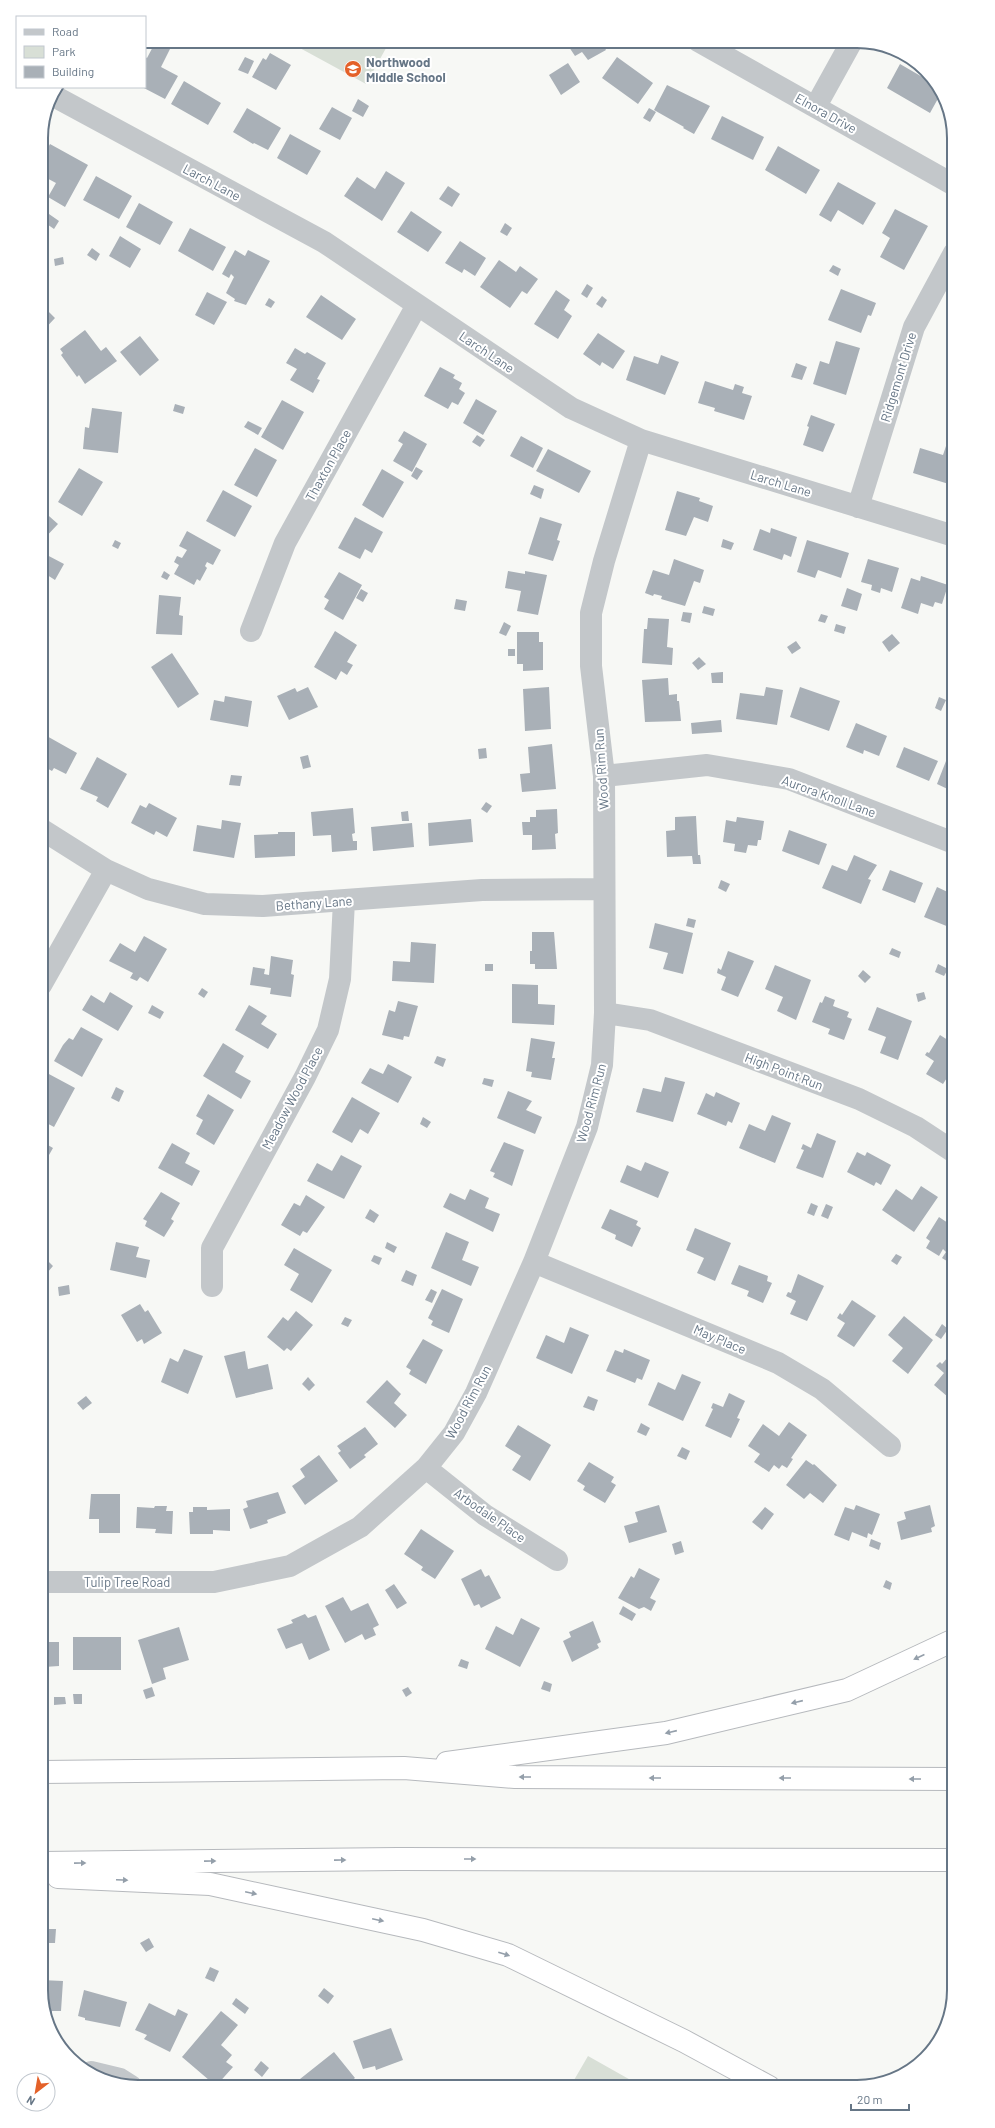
<svg xmlns="http://www.w3.org/2000/svg" width="995" height="2128" font-family="Barlow,sans-serif">
	<style>
		.green { fill: #d8dfd6 }
		.building { fill: #a9b0b7 }
		.lines { fill: none; stroke-linecap: round; stroke-linejoin: round }
		.highway-casing { stroke: #b6b9bd; stroke-width: 24 }
		.street { stroke: #c3c7ca; stroke-width: 22 }
		.highway { stroke: #fff; stroke-width: 22 }
		.oneway { fill: #949faa }
		.labels { text-anchor: middle; stroke-width: 4; stroke-linejoin: round; paint-order: stroke }
		.poi-label { font-size: 13px; font-weight: bold; fill: #667686; stroke: #fff; text-anchor: start }
		.street-label { font-size: 13px; fill: #667686; stroke: #fff }
		.rim { fill: none; stroke: #667686; stroke-width: 2 }
	</style>
	<rect width="100%" height="100%" fill="#f7f8f5"/>
	<path class="green" d="M287,41H390L366,84Z
		M588,2056L643,2087H570Z"/>
	<path class="building" d="M156,41H160L171,47L161,67L178,76L165,99L142,87H145V57L147,58Z
		M565,41H601L606,50L588,60L582,52L575,56Z
		M270,53L291,65L276,90L252,77L263,58L266,60Z
		M245,57L254,61L248,74L238,70Z
		M617,57L653,83L638,104L602,78Z
		M568,63L580,82L561,95L549,75Z
		M900,64L931,82L940,95L930,113L887,88Z
		M184,81L221,103L208,125L171,104Z
		M667,85L710,106L694,134L683,128L684,127L654,110Z
		M358,99L369,106L363,117L352,111Z
		M332,107L352,118L340,140L319,129Z
		M247,108L281,128L268,150L254,143L253,144L233,132Z
		M649,108L656,112L650,122L643,118Z
		M722,116L764,137L753,160L711,139Z
		M290,134L321,151L307,175L277,158Z
		M50,144L88,165L65,207L48,197L56,183L41,175V160Z
		M778,146L820,170L806,194L765,170Z
		M386,171L405,183L382,221L344,196L357,177L375,189Z
		M96,176L132,196L119,219L83,200Z
		M838,182L876,203L863,225L838,210L831,222L819,215Z
		M448,186L460,194L452,207L439,199Z
		M139,203L173,222L160,245L126,227Z
		M895,209L928,226L904,270L880,257L890,238L882,233Z
		M411,211L442,232L428,252L397,232Z
		M49,214L59,221L54,229L44,222Z
		M505,223L512,228L507,236L500,232Z
		M190,228L226,247L213,271L178,251Z
		M120,236L141,249L130,268L109,256Z
		M460,241L486,258L475,276L464,269L462,273L445,263Z
		M92,248L100,254L96,261L87,255Z
		M235,250L245,256L248,250L270,261L246,305L234,301L235,299L226,293L234,277L231,274L229,278L222,274Z
		M63,257L64,264L55,266L54,259Z
		M499,260L516,272L520,266L538,279L527,294L522,291L510,308L480,287Z
		M833,265L841,269L838,276L829,271Z
		M587,284L593,288L587,298L581,294Z
		M841,289L876,303L871,316L868,315L861,333L828,320Z
		M556,290L570,300L564,310L572,316L558,339L534,324Z
		M207,292L227,302L214,325L195,315Z
		M321,295L356,319L342,340L306,317Z
		M602,296L607,300L602,308L596,304Z
		M269,298L275,302L271,308L265,305Z
		M41,304L55,318L41,333Z
		M85,330L101,351L106,347L117,361L85,384L79,375L77,377L61,355L63,353L60,349Z
		M598,333L625,351L613,369L602,362L600,366L583,354Z
		M140,336L159,360L140,376L120,352Z
		M836,341L860,348L846,395L813,384L820,361L829,364Z
		M295,348L305,354L307,352L326,363L317,379L320,380L313,393L290,380L297,369L286,363Z
		M661,355L679,362L665,395L626,380L634,356L658,364Z
		M796,363L807,367L802,380L791,377Z
		M440,367L455,375L453,378L462,383L459,389L465,393L458,405L452,402L448,409L424,396Z
		M954,372V394L947,391Z
		M705,381L733,390L735,384L744,387L742,393L752,396L744,420L714,411L715,408L698,403Z
		M476,399L497,411L483,435L463,423Z
		M282,400L304,412L283,450L261,437Z
		M175,404L185,407L183,414L173,411Z
		M92,408L122,412L118,453L83,449L85,427L89,428Z
		M811,415L835,424L823,452L803,445L809,427L807,426Z
		M248,421L262,428L258,435L244,427Z
		M404,431L427,444L412,472L393,461L403,444L398,441Z
		M477,435L485,440L480,447L472,442Z
		M521,436L543,448L533,468L510,456Z
		M946,446L954,449L952,485L913,473L920,448L943,455Z
		M255,448L277,460L257,497L234,485Z
		M548,449L591,471L579,493L536,471Z
		M416,467L423,471L417,480L411,476Z
		M79,468L103,482L82,516L58,502Z
		M382,469L404,482L383,518L362,505Z
		M534,485L544,489L541,499L530,494Z
		M223,490L252,506L235,537L206,521Z
		M677,491L700,498L699,501L713,506L708,522L694,517L686,536L665,530Z
		M41,509L58,524L41,542Z
		M355,517L383,532L372,553L365,549L360,559L338,548Z
		M540,517L562,524L557,540L560,541L553,561L528,554Z
		M771,528L797,537L791,557L784,554L782,560L753,550L760,529L770,533Z
		M187,531L221,550L213,565L207,562L205,566L207,568L200,581L197,579L194,585L174,574L179,565L174,562L177,556L182,558L187,550L179,546Z
		M723,539L734,543L731,550L721,547Z
		M115,540L121,543L118,549L112,546Z
		M807,540L849,553L841,578L818,570L815,578L797,572Z
		M45,554L64,564L55,580L41,571V560Z
		M674,559L704,570L700,583L694,581L685,606L661,599L662,596L654,594L653,596L645,593L653,570L669,575Z
		M868,559L899,568L892,592L881,588L880,593L871,590L872,585L861,582Z
		M164,571L170,575L167,580L161,577Z
		M508,571L525,574V571L547,575L538,615L517,611L521,591L505,588Z
		M339,572L362,585L343,620L324,609L329,600L324,597Z
		M921,576L948,585L942,604L935,602L933,607L921,603L918,614L901,608L911,578L920,581Z
		M847,588L862,594L857,611L841,606Z
		M361,589L368,593L363,602L356,598Z
		M159,595L181,597L179,615L183,616L182,635L156,634Z
		M456,599L467,601L465,611L454,609Z
		M704,606L715,609L713,616L702,613Z
		M683,612L692,613L690,623L681,621Z
		M821,614L828,616L825,623L818,621Z
		M648,618L669,619L667,647L673,648L672,665L642,663L644,629H647Z
		M504,622L511,626L506,636L499,633Z
		M836,624L846,627L844,634L834,631Z
		M335,631L357,645L347,662L353,665L347,675L341,671L336,680L314,667Z
		M517,632H539V642H543V670L523,671V664H517Z
		M892,634L900,643L889,652L882,642Z
		M796,641L801,648L792,654L787,647Z
		M508,649H515V656H508Z
		M172,653L199,694L178,708L151,667Z
		M699,657L706,664L698,670L692,663Z
		M723,672V683H712L711,673Z
		M668,678L669,695L677,694V701H679L681,721L645,722L642,680Z
		M308,687L318,707L289,720L277,696L295,688L297,692Z
		M549,687L551,729L525,731L523,689Z
		M766,687L783,690L777,725L736,719L740,693L764,696Z
		M800,687L840,701L829,731L790,717Z
		M225,696L252,701L248,727L210,720L214,700L224,702Z
		M939,697L946,700L941,711L935,708Z
		M721,720L722,732L692,734L691,723Z
		M856,723L887,736L879,756L864,750L863,754L846,747Z
		M45,735L77,753L66,774L54,768L52,771L41,765V740Z
		M552,744L556,789L522,792L520,774L530,773L528,747Z
		M904,747L938,761L929,781L896,767Z
		M486,748L487,758L479,759L478,749Z
		M308,755L311,767L303,769L300,757Z
		M97,757L127,774L108,808L96,801L98,797L80,789Z
		M946,761L954,764V792L937,784Z
		M231,775L242,776L240,786L229,785Z
		M486,802L492,806L487,813L481,809Z
		M149,803L177,818L167,837L156,831L154,835L131,823L140,805L146,808Z
		M353,808L355,833L352,834L353,841H357V850L332,852L331,835L313,836L311,812Z
		M557,809L558,833L555,834L556,849L532,850V835H523L522,822H530V817H536V810Z
		M408,811L409,821H402L401,812Z
		M696,816L698,855H700L701,864H693L692,856L667,857L666,831L675,830V817Z
		M737,817L764,821L761,840H758L757,846L748,845L746,853L734,851L735,844L723,842L726,820L736,822Z
		M471,819L473,842L429,846L428,823Z
		M222,820L241,823L234,858L193,851L197,825L221,829Z
		M412,823L414,847L373,851L371,827Z
		M789,830L827,844L819,865L782,851Z
		M278,832H295V856L255,858L254,835L278,834Z
		M854,855L877,865L868,879L871,880L861,904L822,888L832,865L847,871Z
		M890,870L923,883L915,903L882,890Z
		M721,880L730,884L726,892L718,888Z
		M937,887L954,895V929L924,917Z
		M688,918L696,920L694,928L686,926Z
		M655,923L693,933L683,974L663,969L668,953L649,948Z
		M532,932H554L557,969H535V964H530V951H532Z
		M144,936L167,949L148,982L140,977L137,981L130,978L133,973L109,961L120,943L135,952Z
		M411,942L436,944L434,983L392,981L393,961L410,962Z
		M892,948L901,952L899,958L889,954Z
		M728,951L754,961L738,997L721,990L726,977L717,973L718,968L721,970Z
		M271,956L293,960L291,974L294,975L291,997L270,994L271,988L250,985L253,967L265,969L264,974L269,975Z
		M485,964H493V971H485Z
		M938,964L948,969L944,976L935,972Z
		M775,965L811,980L796,1020L777,1011L783,997L765,989Z
		M863,970L871,977L865,983L858,976Z
		M512,984L538,985V1004L555,1005L554,1025L512,1023Z
		M202,988L208,992L204,998L198,994Z
		M110,992L133,1006L118,1031L82,1010L91,995L104,1003Z
		M924,992L926,999L918,1002L916,994Z
		M825,996L835,1000L833,1006L849,1012L847,1017L852,1019L844,1040L828,1034L830,1029L812,1022L820,1002L822,1003Z
		M398,1001L418,1006L409,1037L404,1036L403,1040L382,1035L389,1010L395,1012Z
		M152,1005L164,1012L160,1019L148,1013Z
		M249,1005L267,1016L261,1024L277,1034L268,1049L235,1030Z
		M877,1007L912,1021L898,1060L880,1053L886,1037L868,1030Z
		M81,1027L103,1039L82,1077L54,1061L63,1045L69,1038L73,1040Z
		M940,1035L954,1044V1067L943,1084L926,1074L934,1061L925,1055L927,1052L929,1053Z
		M531,1038L555,1042L552,1058H555L551,1080L531,1077L532,1072L526,1071Z
		M223,1043L244,1056L235,1072L251,1081L241,1099L203,1076Z
		M437,1056L446,1059L443,1067L434,1063Z
		M388,1064L412,1077L398,1103L361,1083L370,1068L383,1074Z
		M47,1073L75,1088L54,1127L41,1120V1083Z
		M665,1077L685,1082L673,1122L636,1112L643,1088L661,1092Z
		M484,1078L494,1080L492,1087L482,1084Z
		M116,1087L124,1091L119,1102L111,1098Z
		M508,1091L532,1101L526,1110L542,1117L535,1134L497,1118Z
		M716,1092L740,1103L732,1123L728,1121L726,1126L697,1114L706,1093L714,1097Z
		M208,1094L234,1110L214,1145L196,1134L203,1120L196,1116Z
		M352,1097L380,1113L368,1134L360,1129L352,1143L332,1132Z
		M772,1115L791,1123L775,1163L739,1148L749,1124L765,1131Z
		M423,1117L431,1122L427,1128L420,1124Z
		M817,1133L836,1141L823,1178L796,1168L804,1150L801,1149L803,1144L811,1148Z
		M41,1141L53,1148L41,1169Z
		M504,1142L524,1150L512,1186L493,1177L495,1173L490,1171Z
		M172,1143L190,1153L185,1163L200,1171L192,1186L158,1168Z
		M857,1152L865,1156L867,1152L891,1165L881,1185L876,1182L874,1186L847,1172Z
		M341,1155L362,1166L344,1199L307,1181L317,1163L332,1171Z
		M645,1162L669,1172L658,1198L620,1182L627,1165L641,1171Z
		M921,1186L938,1197L914,1232L882,1210L896,1189L912,1200Z
		M470,1189L489,1198L485,1208L500,1214L493,1232L443,1207L450,1193L465,1200Z
		M161,1192L180,1203L171,1219L174,1221L164,1237L145,1226L147,1221L143,1219Z
		M306,1195L325,1207L307,1233L303,1231L300,1236L281,1225L294,1203L300,1206Z
		M811,1203L818,1206L814,1216L807,1213Z
		M826,1204L833,1207L828,1219L821,1216Z
		M370,1209L379,1215L374,1223L365,1218Z
		M610,1209L638,1221L636,1225L641,1228L632,1247L615,1239L616,1235L601,1228Z
		M939,1217L954,1227V1256L950,1263L942,1258L946,1252L943,1249L939,1256L926,1248L930,1241L926,1238Z
		M695,1228L731,1243L715,1281L697,1273L704,1258L686,1250Z
		M446,1232L469,1242L462,1260L479,1267L471,1286L431,1268Z
		M116,1242L139,1247L136,1257L150,1260L146,1278L110,1270Z
		M387,1242L397,1247L394,1253L385,1248Z
		M294,1248L332,1270L312,1303L290,1290L299,1274L284,1265Z
		M896,1254L902,1257L897,1265L891,1261Z
		M374,1255L382,1258L379,1265L371,1261Z
		M48,1261L53,1266L47,1273L41,1267Z
		M739,1265L768,1276L767,1281L772,1283L763,1303L747,1296L749,1291L731,1284Z
		M406,1270L417,1275L413,1286L401,1281Z
		M798,1274L824,1286L807,1321L790,1314L796,1301L786,1296L788,1292L791,1293Z
		M69,1285L70,1294L59,1296L58,1287Z
		M431,1289L437,1292L432,1303L425,1300Z
		M442,1289L463,1299L449,1333L431,1325L433,1321L428,1318Z
		M852,1300L876,1316L854,1347L837,1336L845,1323L837,1318L840,1313L842,1315Z
		M140,1304L145,1312L148,1310L162,1333L144,1344L142,1339L137,1342L121,1315Z
		M296,1311L313,1325L291,1351L287,1348L284,1351L267,1337L283,1317L288,1321Z
		M904,1316L933,1340L908,1374L892,1361L903,1348L888,1335Z
		M345,1317L352,1320L348,1327L341,1324Z
		M942,1324L948,1329L941,1339L935,1335Z
		M570,1327L589,1335L572,1374L536,1358L546,1335L564,1343Z
		M423,1339L443,1350L426,1384L409,1374L411,1370L406,1367Z
		M184,1349L203,1356L188,1394L161,1382L170,1358L178,1362Z
		M624,1349L650,1360L642,1380L637,1378L635,1383L606,1371L615,1350L623,1353Z
		M954,1350V1389L948,1397L934,1385L944,1373L936,1366L940,1362L942,1364Z
		M245,1351L248,1369L268,1364L273,1389L236,1398L224,1356Z
		M682,1374L701,1382L683,1421L648,1405L658,1382L675,1390Z
		M308,1377L315,1385L309,1391L302,1384Z
		M387,1380L401,1394L394,1403L407,1415L395,1428L366,1402Z
		M729,1393L745,1401L737,1418L740,1419L731,1438L705,1426L713,1409L711,1408L713,1403L723,1407Z
		M86,1396L92,1403L83,1410L77,1403Z
		M588,1396L598,1400L594,1411L583,1407Z
		M789,1422L807,1435L791,1458L793,1459L787,1468L782,1465L779,1469L774,1465L769,1472L754,1462L760,1454L748,1446L763,1424L779,1436Z
		M641,1423L650,1428L646,1436L637,1432Z
		M518,1425L551,1445L530,1481L512,1470L521,1456L505,1446Z
		M365,1427L378,1444L364,1455L366,1457L350,1469L338,1453L341,1451L337,1446Z
		M682,1447L690,1451L686,1460L677,1456Z
		M319,1455L338,1481L305,1505L292,1486L305,1477L300,1469Z
		M806,1460L813,1465L814,1464L837,1485L823,1503L810,1493L804,1499L786,1485Z
		M589,1462L614,1477L611,1482L616,1485L605,1503L583,1490L585,1486L577,1481Z
		M954,1480V1495L947,1491Z
		M278,1492L286,1513L267,1520L268,1523L250,1529L243,1509L248,1507L246,1501Z
		M91,1494H120V1533H99V1519H89Z
		M659,1505L667,1532L629,1543L624,1526L638,1522L635,1512Z
		M856,1505L880,1514L872,1535L868,1533L867,1538L852,1532L849,1541L834,1535L845,1507L854,1510Z
		M930,1505L935,1526L931,1528L932,1532L901,1540L897,1522L906,1519L904,1512Z
		M155,1506H167L166,1511H173L172,1534L155,1533L156,1529L136,1528L137,1507L154,1508Z
		M193,1507H207V1510L230,1509V1531L213,1530V1534H190L189,1512H193Z
		M765,1507L774,1514L762,1530L752,1522Z
		M421,1529L454,1551L435,1579L421,1570L423,1567L404,1554Z
		M871,1539L881,1543L879,1550L869,1546Z
		M681,1541L684,1552L675,1555L672,1544Z
		M639,1568L660,1579L650,1598L656,1601L651,1611L644,1607L639,1609L618,1598L631,1576L634,1578Z
		M481,1569L485,1577L489,1575L501,1598L481,1608L479,1604L474,1606L461,1579Z
		M886,1580L892,1583L890,1590L883,1587Z
		M394,1584L407,1603L397,1609L385,1590Z
		M343,1597L351,1611L368,1603L379,1625L373,1628L376,1635L365,1640L362,1634L345,1643L325,1606Z
		M623,1606L636,1614L632,1621L619,1614Z
		M305,1614L308,1618L316,1615L330,1650L309,1660L302,1643L286,1649L277,1629L293,1623L291,1620Z
		M521,1618L540,1628L520,1667L485,1649L496,1626L513,1635Z
		M593,1621L601,1642L597,1644L599,1648L572,1662L563,1641L571,1637L569,1632Z
		M179,1627L189,1660L163,1668L166,1679L152,1684L138,1640Z
		M47,1629V1642H59V1666L44,1667V1664H41V1630Z
		M73,1637H121V1670H73Z
		M461,1659L469,1662L467,1669L458,1666Z
		M544,1681L552,1684L550,1692L541,1689Z
		M152,1687L155,1696L146,1699L143,1690Z
		M408,1687L412,1693L406,1697L402,1690Z
		M73,1694H82V1704H74Z
		M54,1697H65L66,1704L54,1705Z
		M46,1929H56L55,1943H46Z
		M149,1938L154,1947L146,1952L140,1943Z
		M210,1967L219,1971L214,1982L205,1978Z
		M41,1980L63,1981L61,2011H52V2014H45Z
		M324,1988L334,1996L328,2004L318,1996Z
		M84,1990L127,2002L120,2027L85,2020V2018L78,2016Z
		M236,1998L249,2008L245,2014L232,2004Z
		M149,2003L175,2016L178,2009L188,2014L170,2052L144,2039L147,2035L135,2030Z
		M221,2011L238,2025L221,2045L232,2055L226,2062L233,2067L216,2086L182,2057Z
		M391,2028L403,2060L376,2070L375,2066L363,2069L353,2041Z
		M334,2052L355,2078L344,2087H306L300,2079Z
		M261,2061L269,2068L262,2077L254,2070Z"/>
	<g class="lines">
		<g class="highway-casing">
			<path id="highway" d="M447,1763L666,1733L847,1690L954,1640
				M41,1772L404,1768L515,1777L954,1779
				M41,1863L398,1859L954,1860
				M58,1877L210,1884L423,1930L508,1955L684,2041L769,2087"/>
		</g>
		<path class="street" d="M698,41L954,185
			M52,95L324,242L571,408L641,440L954,536
			M816,106L852,41
			M858,507L914,327L954,253
			M251,631L285,543L417,305
			M604,776L707,765L789,779L954,843
			M41,829L106,870L148,889L205,904L263,906L482,890L603,889
			M41,985L106,870
			M605,1013L650,1020L859,1099L916,1127L954,1152
			M534,1262L778,1363L822,1389L890,1446
			M212,1286V1248L305,1077L328,1030L340,979L344,901
			M426,1468L485,1515L557,1560
			M41,1582H214L290,1566L360,1527L426,1468L454,1433L476,1393L534,1262L587,1127L602,1065L605,1013L604,776L591,666V613L604,561L641,440
			M91,2072L120,2079L131,2086"/>
		<use href="#highway" class="highway"/>
	</g>
	<defs><path id="oneway-solid" d="M-6-.8H1V-3.2L6.5 0L1 3.2V.8H-6Z"/></defs>
	<g class="oneway">
		<use href="#oneway-solid" transform="translate(919 1657) rotate(155)"/>
		<use href="#oneway-solid" transform="translate(797 1702) rotate(167)"/>
		<use href="#oneway-solid" transform="translate(671 1732) rotate(167)"/>
		<use href="#oneway-solid" transform="translate(525 1777) rotate(-180)"/>
		<use href="#oneway-solid" transform="translate(655 1778) rotate(-180)"/>
		<use href="#oneway-solid" transform="translate(785 1778) rotate(-180)"/>
		<use href="#oneway-solid" transform="translate(915 1779) rotate(-180)"/>
		<use href="#oneway-solid" transform="translate(470 1859)"/>
		<use href="#oneway-solid" transform="translate(340 1860) rotate(-1)"/>
		<use href="#oneway-solid" transform="translate(210 1861) rotate(-1)"/>
		<use href="#oneway-solid" transform="translate(80 1863) rotate(-1)"/>
		<use href="#oneway-solid" transform="translate(122 1880) rotate(3)"/>
		<use href="#oneway-solid" transform="translate(251 1893) rotate(12)"/>
		<use href="#oneway-solid" transform="translate(378 1920) rotate(12)"/>
		<use href="#oneway-solid" transform="translate(504 1954) rotate(18)"/>
	</g>
	<defs>
		<g id="school-disc" transform="scale(0.9)"><circle r="9.5" fill="#e46129" stroke="#fff"/><path d="M0-5L7-2L0 1L-7-2ZM-4 1L0 2.5L4 1V4Q0 6-4 4Z" fill="#fff"/></g>
	</defs>
	<g fill-rule="evenodd">
		<use href="#school-disc" x="353" y="69"/>
	</g>
	<g class="labels">
		<g class="poi-label">
			<text x="366" y="67">Northwood<tspan x="366" dy="15">Middle School</tspan></text>
		</g>
		<g class="street-label">
			<text transform="translate(826 113) rotate(29)" y="5">Elnora Drive</text>
			<text transform="translate(212 182) rotate(28)" y="5">Larch Lane</text>
			<text transform="translate(487 352) rotate(34)" y="5">Larch Lane</text>
			<text transform="translate(898 377) rotate(-73)" y="5">Ridgemont Drive</text>
			<text transform="translate(328 465) rotate(-61)" y="5">Thaxton Place</text>
			<text transform="translate(781 483) rotate(17)" y="5">Larch Lane</text>
			<text transform="translate(601 769) rotate(-94)" y="5">Wood Rim Run</text>
			<text transform="translate(829 796) rotate(20)" y="5">Aurora Knoll Lane</text>
			<text transform="translate(314 903) rotate(-4)" y="5">Bethany Lane</text>
			<text transform="translate(784 1071) rotate(21)" y="5">High Point Run</text>
			<text transform="translate(292 1098) rotate(-62)" y="5">Meadow Wood Place</text>
			<text transform="translate(591 1103) rotate(-75)" y="5">Wood Rim Run</text>
			<text transform="translate(720 1339) rotate(23)" y="5">May Place</text>
			<text transform="translate(468 1402) rotate(-62)" y="5">Wood Rim Run</text>
			<text transform="translate(490 1515) rotate(35)" y="5">Arbodale Place</text>
			<text x="127" y="1587">Tulip Tree Road</text>
		</g>
	</g>
	<path d="M0 0H995V2128H0ZM138 48H857A90 90 0 0 1 947 138V1990A90 90 0 0 1 857 2080H138A90 90 0 0 1 48 1990V138A90 90 0 0 1 138 48Z" fill="#fff" fill-rule="evenodd"/>
	<path class="rim" d="M138 48H857A90 90 0 0 1 947 138V1990A90 90 0 0 1 857 2080H138A90 90 0 0 1 48 1990V138A90 90 0 0 1 138 48Z"/>
	<rect x="16" y="16" width="130" height="72" fill="#ffffff" stroke="#c2c8cf"/>
	<rect x="24" y="29" width="20" height="6" fill="#c3c7ca" stroke="#c2c8cf"/>
	<text x="52" y="36" font-size="12" fill="#667686">Road</text>
	<rect x="24" y="46" width="20" height="12" fill="#d8dfd6" stroke="#c2c8cf"/>
	<text x="52" y="56" font-size="12" fill="#667686">Park</text>
	<rect x="24" y="66" width="20" height="12" fill="#a9b0b7" stroke="#c2c8cf"/>
	<text x="52" y="76" font-size="12" fill="#667686">Building</text>
	<g transform="translate(36 2092) rotate(211)"><circle r="19" fill="#ffffff" stroke="#c2c8cf"/>
	<path d="M0-3L7 15L0 10L-7 15Z" fill="#e46129"/>
	<text y="-6" font-size="11" font-weight="bold" text-anchor="middle" fill="#667686">N</text>
	</g>
	<path d="M851 2104v6h58v-6" fill="none" stroke="#667686" stroke-width="2"/>
	<text x="857" y="2104" font-size="12" fill="#667686" stroke="#ffffff" stroke-width="3" paint-order="stroke">20 m</text>
</svg>
